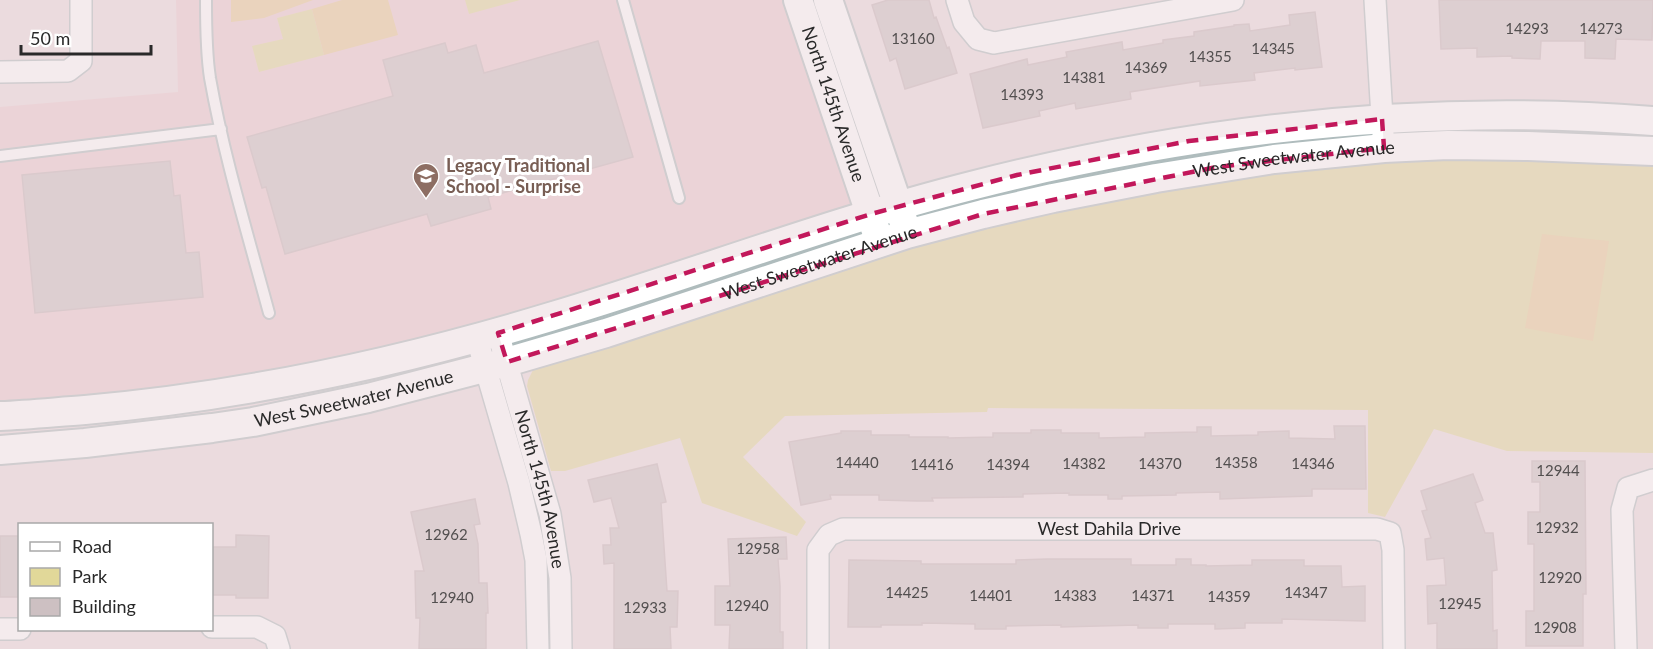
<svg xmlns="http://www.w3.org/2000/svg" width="1653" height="649" font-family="Lato,sans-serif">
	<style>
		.education { fill: #eccbce }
		.green { fill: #e1d899 }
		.pitch { fill: #e8ca94 }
		.building { fill: #cdc0c2; stroke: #c6b5b7; stroke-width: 1.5 }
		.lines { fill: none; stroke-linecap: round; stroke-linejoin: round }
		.lane-casing { stroke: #afbcbd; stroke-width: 14 }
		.street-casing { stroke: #afbcbd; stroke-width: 24 }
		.secondary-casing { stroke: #afbcbd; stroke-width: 32 }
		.lane { stroke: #fff; stroke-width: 10 }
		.street { stroke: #fff; stroke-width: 21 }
		.secondary { stroke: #fff; stroke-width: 28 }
		.marked { fill: none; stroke: #c2185b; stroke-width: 4.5; stroke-dasharray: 12 8; stroke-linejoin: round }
		.labels { text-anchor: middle; stroke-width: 6; stroke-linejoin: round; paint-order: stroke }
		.number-label { font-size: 15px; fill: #524f4f }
		.street-label { font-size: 18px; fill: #292929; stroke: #fff }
		.education-label { font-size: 18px; font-weight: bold; fill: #785e54; stroke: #fff; text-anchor: start }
	</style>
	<rect width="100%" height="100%" fill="#ebdbde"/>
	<path class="education" d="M176,0H789L855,194L851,203L846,211L522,316L229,383L0,407V107L178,92Z"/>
	<path class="green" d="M465,0H520L469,14Z
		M312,9L324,55L259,72L252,46L283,39L277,18Z
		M1366,157H1653V453L1507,451L1434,429L1385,517L1368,513V410L988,408L987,412L785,416L743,457L806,522L797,536L702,503L680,438L565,471H551L527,386L528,380L534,368L894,244L1062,201Z"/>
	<path class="pitch" d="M231,0H313L264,18L231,22Z
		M342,0H388L398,35L324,55L312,9Z
		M1542,234L1609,241L1593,341L1525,328Z"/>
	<path class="building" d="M888,0H929L934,18L936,17L947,48L949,47L957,73L905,89L896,58L890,61L872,5Z
		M1439,0H1653L1652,40L1616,39L1615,59L1585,58V41H1541L1540,59L1512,58V56L1477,57V48L1441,49Z
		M1315,12L1322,67L1295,70V68L1254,73L1255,80L1200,86V81L1130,92L1131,99L1076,109L1075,103L1039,111L1040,116L983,128L970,74L1027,59L1028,65L1067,57L1066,52L1122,42L1123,50L1163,43V40L1194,36V32L1234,26V25L1249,24L1250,31L1290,25L1289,15Z
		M598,41L633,157L488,197L491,209L431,226L427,214L285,254L266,187L262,188L247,137L393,96L383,60L445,43L448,53L476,45L484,73Z
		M170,161L174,196L180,195L186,253L199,252L203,297L35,313L22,175Z
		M1334,426H1365L1366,489H1312V496L1220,499V492L1176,493V495L1122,496V499H1108V495H1069V493L1023,494V497L932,498L933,501H917L879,500V495H830L831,499L801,505L789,442L841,433V431H871V435H909V437H948V438L993,437V433H1031V430H1061V433H1099V438L1145,437V433L1197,432V427H1211V436L1258,435V432L1289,431V438L1335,439Z
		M1532,461H1585L1586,594H1583V646H1526V611H1534V544H1528V512H1540V482H1532Z
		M657,464L666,502L661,503L667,591H678L677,627H670L671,649H614V563L604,564L603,545H611L610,528H619L611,498L594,502L588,480Z
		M1473,474L1483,500L1475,503L1485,533H1493L1497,570L1492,571L1493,631L1497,630V649H1437V623L1428,624L1427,586L1446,585L1444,558L1427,560L1425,539L1431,538L1422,511L1427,510L1421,491Z
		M475,499L480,524L474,525L478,544L479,583H487L488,613H486V649H419L420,618H416L415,571H424L411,512Z
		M236,535L269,536L268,598H236V595H212V547H236Z
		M0,536H20V597H0Z
		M786,537L787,559H778L780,586V632H783V649H729L730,625H715V586H730L728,539Z
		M1047,559H1131V565H1176V559H1191V565H1206V566L1252,565V560H1304V566H1341L1342,587L1365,586V621L1282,619V623H1245V628L1215,629V624H1168V628H1138V625L1061,627V625L1006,626V629H975V624L922,623V625H881V627H848L849,560L921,561V564H1016V560Z"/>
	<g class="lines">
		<g class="lane-casing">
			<path id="lane" d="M206,0C206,26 206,52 210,78C224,157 248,235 269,313
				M623,0L679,198
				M0,156L221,129"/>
		</g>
		<g class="street-casing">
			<g id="street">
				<path d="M957,0L964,22L978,39L994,43L1233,0"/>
				<path d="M1375,0L1383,134"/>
				<path d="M0,72L68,71L81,61V0"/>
				<path id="s1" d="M498,333L550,514L560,578L561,649"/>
				<path d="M477,339L519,483L531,534L536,560L538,649"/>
				<path d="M212,627H257L275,636L279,649"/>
				<path d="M0,629H20"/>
				<path id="s2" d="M818,649V550L829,535L843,529H1377L1390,533L1393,550L1394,649"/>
				<path d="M1626,649L1622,510L1628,488L1653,480"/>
			</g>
		</g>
		<g class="secondary-casing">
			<g id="secondary">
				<path id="s3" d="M798,0L876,231"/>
				<path d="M828,0L904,223"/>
				<path d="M0,416C28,415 56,412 85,410C243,396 398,363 550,317C691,275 829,222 971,186C1193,129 1425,103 1653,121"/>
				<path id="s4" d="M0,450L85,443L212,428L253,422L368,398L507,362L606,333L907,234L983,214L1053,198L1156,178L1274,159L1384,148L1448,145L1528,146L1653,151"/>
			</g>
		</g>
		<use href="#lane" class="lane"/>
		<use href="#street" class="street"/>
		<use href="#secondary" class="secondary"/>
	</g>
	<path d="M0 0H1653V649H0ZM1382,119L1384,148L1217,167L983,214L507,362L498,333L871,214L1017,175L1189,141Z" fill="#ebdbde" fill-opacity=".55" fill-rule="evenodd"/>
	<path class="marked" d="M1382,119L1384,148L1217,167L983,214L507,362L498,333L871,214L1017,175L1189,141Z"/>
	<defs>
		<g id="school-pin" transform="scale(1.35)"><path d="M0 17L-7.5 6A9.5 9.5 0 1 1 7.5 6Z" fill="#8d6e63" stroke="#fff"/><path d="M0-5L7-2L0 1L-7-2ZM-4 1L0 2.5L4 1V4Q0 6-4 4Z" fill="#fff"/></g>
	</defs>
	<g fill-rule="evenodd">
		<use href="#school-pin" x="426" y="176"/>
	</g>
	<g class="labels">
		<g class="number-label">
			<text x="1527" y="34">14293</text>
			<text x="1601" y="34">14273</text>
			<text x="913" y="44">13160</text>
			<text x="1273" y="54">14345</text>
			<text x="1210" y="62">14355</text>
			<text x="1146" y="73">14369</text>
			<text x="1084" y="83">14381</text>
			<text x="1022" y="100">14393</text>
			<text x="857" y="468">14440</text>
			<text x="1236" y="468">14358</text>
			<text x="1084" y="469">14382</text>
			<text x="1160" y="469">14370</text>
			<text x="1313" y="469">14346</text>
			<text x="932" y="470">14416</text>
			<text x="1008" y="470">14394</text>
			<text x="1558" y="476">12944</text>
			<text x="1557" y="533">12932</text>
			<text x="446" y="540">12962</text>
			<text x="758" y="554">12958</text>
			<text x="1560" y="583">12920</text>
			<text x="907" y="598">14425</text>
			<text x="1306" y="598">14347</text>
			<text x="991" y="601">14401</text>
			<text x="1075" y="601">14383</text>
			<text x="1153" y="601">14371</text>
			<text x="1229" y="602">14359</text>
			<text x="452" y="603">12940</text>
			<text x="1460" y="609">12945</text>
			<text x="747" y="611">12940</text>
			<text x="645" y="613">12933</text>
			<text x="1555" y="633">12908</text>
		</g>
		<g class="street-label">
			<text dy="6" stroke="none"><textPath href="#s3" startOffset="110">North 145th Avenue</textPath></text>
			<text dy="6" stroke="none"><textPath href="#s4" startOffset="1330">West Sweetwater Avenue</textPath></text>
			<text dy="6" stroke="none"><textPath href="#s4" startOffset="844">West Sweetwater Avenue</textPath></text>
			<text dy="6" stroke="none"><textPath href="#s4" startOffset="358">West Sweetwater Avenue</textPath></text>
			<text dy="6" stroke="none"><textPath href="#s1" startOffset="162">North 145th Avenue</textPath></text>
			<text dy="6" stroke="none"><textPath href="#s2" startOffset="399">West Dahila Drive</textPath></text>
		</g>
		<g class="education-label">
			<text x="446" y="172">Legacy Traditional<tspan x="446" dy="21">School - Surprise</tspan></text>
		</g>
	</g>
	<rect x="18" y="523" width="195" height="108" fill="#ffffff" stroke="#a9a9a9" stroke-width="1.5"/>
	<rect x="30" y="542" width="30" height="9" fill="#ffffff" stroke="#a9a9a9" stroke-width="1.5"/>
	<text x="72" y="553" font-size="18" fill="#292929">Road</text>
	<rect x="30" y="568" width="30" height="18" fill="#e1d899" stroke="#a9a9a9" stroke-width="1.5"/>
	<text x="72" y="583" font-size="18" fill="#292929">Park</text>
	<rect x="30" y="598" width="30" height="18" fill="#cdc0c2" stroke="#a9a9a9" stroke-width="1.5"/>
	<text x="72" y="613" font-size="18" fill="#292929">Building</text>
	<path d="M21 45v9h130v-9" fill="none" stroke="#292929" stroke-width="3"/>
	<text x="30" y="45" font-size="18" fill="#292929" stroke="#ffffff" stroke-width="4.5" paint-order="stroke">50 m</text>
</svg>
